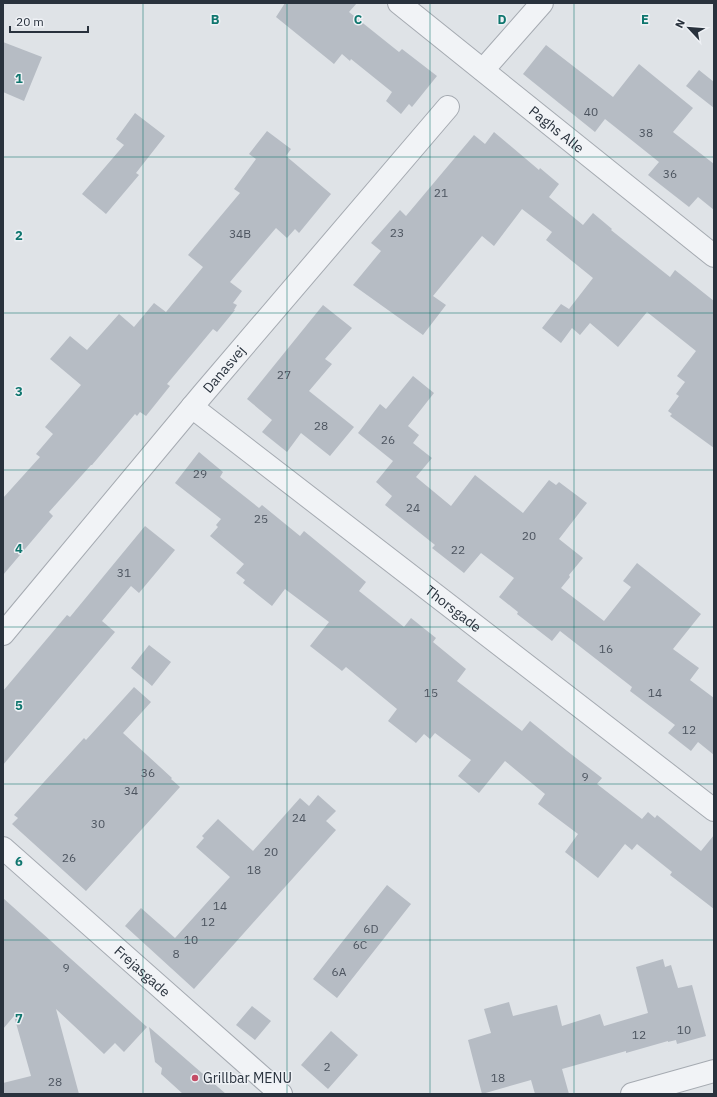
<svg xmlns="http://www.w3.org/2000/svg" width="717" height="1097" font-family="'IBM Plex Sans',sans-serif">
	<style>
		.building { fill: #b6bcc4 }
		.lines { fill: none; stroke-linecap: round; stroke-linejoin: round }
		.minor-casing { stroke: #a5aab1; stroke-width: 24 }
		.minor { stroke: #f1f3f6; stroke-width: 22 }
		.grid { fill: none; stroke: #0f766e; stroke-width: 1; stroke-opacity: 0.55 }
		.poi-dot { fill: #c44c66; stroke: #eef1f5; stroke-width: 1.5 }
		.labels { text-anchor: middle; stroke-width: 3; stroke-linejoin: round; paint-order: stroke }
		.number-label { font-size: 12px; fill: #4c545f }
		.street-label { font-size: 14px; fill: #29323d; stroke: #eef1f5 }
		.poi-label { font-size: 14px; fill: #29323d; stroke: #eef1f5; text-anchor: start }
		.grid-label { font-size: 13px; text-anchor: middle; font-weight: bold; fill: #0f766e; stroke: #eef1f5; stroke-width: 3; stroke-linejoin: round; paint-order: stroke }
	</style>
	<rect width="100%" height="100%" fill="#dfe3e7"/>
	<path class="building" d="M285,3H357L349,12L399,52L402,49L437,76L412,107L409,104L401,114L386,101L392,92L351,59L350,61L342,54L334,64L276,17Z
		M3,42L42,57L24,101L3,92Z
		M546,45L613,97L639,64L693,108L673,132L714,164V210L698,197L689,207L648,175L659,162L605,119L595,132L523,74Z
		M699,70L714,82V108L686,86Z
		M135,113L165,136L136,173L139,175L106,214L82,194L124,145L116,139Z
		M267,131L291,149L286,156L331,194L299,233L295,229L287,238L276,228L230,282L242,291L233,303L237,305L234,310H235L217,332L213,329L167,384L170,386L146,416L140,412L137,416L135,414L92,465H91L49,512L53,516L3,575V498L40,457L36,454L53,434L45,427L81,385L50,359L70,336L87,350L119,314L134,327L154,303L166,312L203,267L188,255L240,193L234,189L256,159L249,154Z
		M494,132L539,170L540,168L559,184L549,197L583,225L593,213L612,229L611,230L670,277L675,270L714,301V448L670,416L672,414L668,411L679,396L676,394L685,382L677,376L696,351L647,312L618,347L590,323L580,335L572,328L561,343L542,328L561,304L569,309L593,278L546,240L552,232L522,209L494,246L482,236L433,296L446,305L423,335L353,285L381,251L371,243L400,210L406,216L474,135L485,144Z
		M323,305L352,328L325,359L332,364L309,391L354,427L330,456L301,433L287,452L262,432L272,420L247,399Z
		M413,376L434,393L408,426L419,435L413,443L432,458L416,477L451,506L475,475L523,513L549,480L556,485L559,482L587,503L559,539L583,558L569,575L570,577L561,588L604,621L631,587L623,581L637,563L701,614L673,649L699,668L690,680L714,698V755L698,742L691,751L668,733L675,725L630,691L632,687L560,631L552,641L517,614L518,612L499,597L514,578L481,553L464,573L432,548L435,545L385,505L392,496L376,482L393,461L358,433L380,404L386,409Z
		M199,452L223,472L220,477L259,508L262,505L300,536L304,531L366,582L359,591L404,627L411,618L436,638L433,642L466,669L457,681L522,731L530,721L567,751L602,778L597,784L642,819L648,812L655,818L657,815L701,851L714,835V909L670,875L672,872L637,844L632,850L625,844L598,878L565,852L578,834L538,804L545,794L505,761L479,793L458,776L471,760L435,733L430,739L424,734L416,743L388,721L397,709L346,667L342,671L310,646L329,622L285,589L272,606L243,583L245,580L236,573L244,564L210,536L218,527L216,525L221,519L175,483Z
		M145,526L175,550L139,593L131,586L102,621L115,632L3,765V691L67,615L70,617Z
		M149,645L171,662L152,686L131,668Z
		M134,687L151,702L123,733L172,778L171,779L180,787L86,891L12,824L18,818L14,815L84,738L86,740Z
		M318,795L336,811L326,821L336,830L194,989L125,926L141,908L175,938L230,877L196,847L204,838L202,836L218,819L253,851L300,798L309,806Z
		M387,885L411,904L337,998L313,979Z
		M3,898L147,1027L124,1052L115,1043L104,1054L56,1009L79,1094H3V1083L31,1076L14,1016L3,1029Z
		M663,959L665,967L671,965L678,988L692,985L706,1036L677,1044L676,1040L668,1042V1041L626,1053V1051L562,1069L569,1094H535L531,1080L482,1094L468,1040L491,1033L484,1009L509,1002L513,1016L557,1005L562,1026L600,1014L604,1026L648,1013L636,967Z
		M252,1006L271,1021L255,1040L236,1025Z
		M149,1027L226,1094H183L161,1074L162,1068L155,1062Z
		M331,1031L358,1055L328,1089L301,1065Z"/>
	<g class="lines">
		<g class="minor-casing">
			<g id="minor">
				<path id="s1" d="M399,3L714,256"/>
				<path d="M483,70L542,3"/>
				<path id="s2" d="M192,407L714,810"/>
				<path id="s3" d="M3,634L202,395L448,107"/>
				<path id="s4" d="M3,848L281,1094"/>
				<path d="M632,1094L714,1071"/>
			</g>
		</g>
		<use href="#minor" class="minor"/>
	</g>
	<path class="grid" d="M143,3V1094M287,3V1094M430,3V1094M574,3V1094M3,157H714M3,313H714M3,470H714M3,627H714M3,784H714M3,940H714"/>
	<circle class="poi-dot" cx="195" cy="1078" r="4"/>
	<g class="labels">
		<g class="number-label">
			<text x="591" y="116">40</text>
			<text x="646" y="137">38</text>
			<text x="670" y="178">36</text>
			<text x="441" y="197">21</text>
			<text x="397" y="237">23</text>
			<text x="240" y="238">34B</text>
			<text x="284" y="379">27</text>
			<text x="321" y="430">28</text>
			<text x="388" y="444">26</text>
			<text x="200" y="478">29</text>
			<text x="413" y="512">24</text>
			<text x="261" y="523">25</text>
			<text x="529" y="540">20</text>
			<text x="458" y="554">22</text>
			<text x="124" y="577">31</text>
			<text x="606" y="653">16</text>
			<text x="431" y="697">15</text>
			<text x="655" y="697">14</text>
			<text x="689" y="734">12</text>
			<text x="148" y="777">36</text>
			<text x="585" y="781">9</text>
			<text x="131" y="795">34</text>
			<text x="299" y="822">24</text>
			<text x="98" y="828">30</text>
			<text x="271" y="856">20</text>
			<text x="69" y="862">26</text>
			<text x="254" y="874">18</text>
			<text x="220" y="910">14</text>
			<text x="208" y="926">12</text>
			<text x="371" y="933">6D</text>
			<text x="191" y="944">10</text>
			<text x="360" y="949">6C</text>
			<text x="176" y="958">8</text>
			<text x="66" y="972">9</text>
			<text x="339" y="976">6A</text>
			<text x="684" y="1034">10</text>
			<text x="639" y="1039">12</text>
			<text x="327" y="1071">2</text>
			<text x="498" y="1082">18</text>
			<text x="55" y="1086">28</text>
		</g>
		<g class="street-label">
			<text dy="5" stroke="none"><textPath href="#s1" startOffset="202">Paghs Alle</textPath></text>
			<text dy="5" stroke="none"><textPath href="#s3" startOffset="345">Danasvej</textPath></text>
			<text dy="5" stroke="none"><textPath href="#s2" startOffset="330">Thorsgade</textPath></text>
			<text dy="5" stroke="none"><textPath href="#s4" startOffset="186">Frejasgade</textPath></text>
		</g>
		<g class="poi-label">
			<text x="203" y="1083">Grillbar MENU</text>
		</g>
	</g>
	<g class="grid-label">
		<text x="215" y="24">B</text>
		<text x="358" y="24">C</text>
		<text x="502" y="24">D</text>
		<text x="645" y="24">E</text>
		<text x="19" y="83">1</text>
		<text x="19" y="240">2</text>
		<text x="19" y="396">3</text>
		<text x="19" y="553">4</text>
		<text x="19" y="710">5</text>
		<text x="19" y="866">6</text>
		<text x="19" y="1023">7</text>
	</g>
	<rect width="717" height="1097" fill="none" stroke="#29323d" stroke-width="8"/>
	<g transform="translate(689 28) rotate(296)" stroke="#eef1f5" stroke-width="3" paint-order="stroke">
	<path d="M0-3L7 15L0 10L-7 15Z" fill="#29323d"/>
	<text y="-6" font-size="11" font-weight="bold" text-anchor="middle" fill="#29323d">N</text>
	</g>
	<path d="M10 26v6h78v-6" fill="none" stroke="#29323d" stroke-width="2"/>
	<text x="16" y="26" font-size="12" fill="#29323d" stroke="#eef1f5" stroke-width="3" paint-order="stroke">20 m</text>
</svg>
